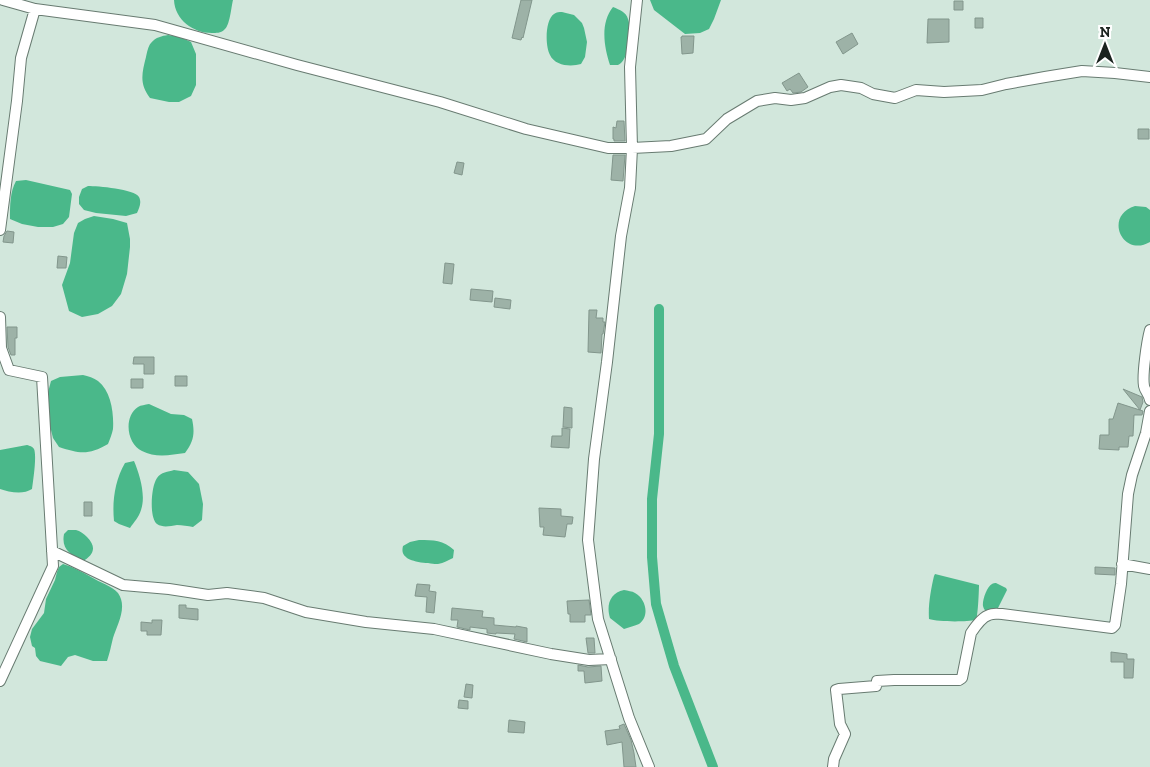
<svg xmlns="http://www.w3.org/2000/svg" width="1150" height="767" font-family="'Zilla Slab',serif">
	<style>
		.water { fill: #4ab88a }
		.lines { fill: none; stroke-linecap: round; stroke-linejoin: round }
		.canal { stroke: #4ab88a; stroke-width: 10 }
		.building { fill: #9db2a7; stroke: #82968c }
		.street-casing { stroke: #687b71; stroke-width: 12 }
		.street { stroke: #fff; stroke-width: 10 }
	</style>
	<rect width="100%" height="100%" fill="#d2e7dc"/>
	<path class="water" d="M174,0H233C231,8 230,26 224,30C221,33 216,33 212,33C193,33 175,20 174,0Z
		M650,0H721L714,19L709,29L700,33L685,34L654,10Z
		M613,7C620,10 626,12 628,19C632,29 629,61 618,65C617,65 610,65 610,65C604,47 600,23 613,7Z
		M562,12L574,15L582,23L584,28L587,42L585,57L581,64C571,67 555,66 550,55C545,46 545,20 554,14C557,12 559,12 562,12Z
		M168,35L180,37L191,42L196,54V85L191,96L179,102H169L150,98C139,84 142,73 146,57C147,53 148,46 151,43C156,37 162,36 168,35Z
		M26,180L70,190L72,194L69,217L63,224L53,227H38L22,224L10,219C10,205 10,192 16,181Z
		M88,186C97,186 135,189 139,197C142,203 139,208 137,213L126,216L96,213L84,210L79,204V197L82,189Z
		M1135,206L1146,207L1150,210V242C1123,258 1103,216 1135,206Z
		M94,216L113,219L127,223L130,239V247L127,274L121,294L112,306L98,314L82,317L69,311L62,285L70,263L74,233L78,223L85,219Z
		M83,375C88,376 94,378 98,381C111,391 114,413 113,429C112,434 110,439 108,444C89,455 80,454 59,447L53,438L48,418L47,396L51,381L60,377Z
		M149,404L171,414L184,415L192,419C195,433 194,441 185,453C171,455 155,458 142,451C127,444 123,417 138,407C141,405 145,405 149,404Z
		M27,445C30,446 32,446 34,449C37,456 33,481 32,489C23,495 9,492 0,489V450Z
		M134,461C140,475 146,496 141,510C139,517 134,522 130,528L119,524L114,521C112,501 115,480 125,463Z
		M174,470L188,472L199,484L203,504L202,520L193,527C188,526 182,525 177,525C170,526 163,528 157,524C149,518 151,486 157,478C161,472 168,472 174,470Z
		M68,530C71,530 73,530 76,530C80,531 84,534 87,537C97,547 94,555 82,562C71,554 61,550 64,534Z
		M419,540C434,540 443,540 454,550L453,558C448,560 444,563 438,564C431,564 410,562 406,557C402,554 402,550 403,546L410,542Z
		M63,564C73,567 82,572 91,577C99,582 112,586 118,593C128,607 117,625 113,638C111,646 110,652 107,661H93L75,655L68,657L61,666L40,661L36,656L35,648L32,646L30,637L32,629L44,613L46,599L55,580L57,572L59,567Z
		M935,574L979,585C979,590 978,616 976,620C966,622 938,622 929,619C928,605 931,589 934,576Z
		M996,583L1006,588L1007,590L997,610L988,612C985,610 984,610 983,606C982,601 987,586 992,584C993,583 995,583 996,583Z
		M624,590C628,591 632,591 635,593C646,599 650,616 639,624C635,626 629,627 624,629L610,618C606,605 610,593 624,590Z"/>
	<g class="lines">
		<path class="canal" d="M659,309V434L652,499V557L656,604L674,666L713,767"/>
	</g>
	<path class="building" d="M521,0H532L523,38L522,37L521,40L512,38Z
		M954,1H963V10H954Z
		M975,18H983V28H975Z
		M928,19H949V42L927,43Z
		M852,33L858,44L843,54L836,42Z
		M682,36H694L693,53L682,54L681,37H682Z
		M799,73L808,87L801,92L793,93L790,89L787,91L782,83Z
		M617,121H624L625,141H614V139H613V127L616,128Z
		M1138,129H1149V139H1138Z
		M613,155H625L623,181L611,180Z
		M457,162L464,163L462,175L454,173Z
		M7,231L14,232L13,243L3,242L4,236Z
		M58,256L67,257L66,268H57Z
		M445,263L454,264L452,284L443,283Z
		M471,289L493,291L492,302L470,300Z
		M495,298L511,300L510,309L494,307Z
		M589,310H597L596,318H603V322H605L603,334H602L601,353L588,352Z
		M7,327H17V338H15V355H11L8,347Z
		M134,357H154V374H144V364H133Z
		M175,376H187V386H175Z
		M131,379H143V388H131Z
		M1123,389L1142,397L1143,402L1140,410Z
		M1118,403L1143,411L1142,415H1134L1133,436H1129L1128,447H1119V450L1099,449L1100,435H1109V419H1113Z
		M564,407L572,408V428L563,427Z
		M562,428L570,429L569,448L551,447L552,436H562Z
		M84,502H92V516H84Z
		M539,508L561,509V516L573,517L572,524H567L565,537L543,535L544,527H540Z
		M1095,567L1115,568V575L1095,574Z
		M417,584L430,585L429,591L436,592L434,613L426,612L427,597L415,596Z
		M589,600L591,615H585V622H570V614H568L567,601Z
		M179,605H186V608L198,609V620L179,618Z
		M452,608L483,611L482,617L494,618V625L516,627V626L527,628V642L514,639L515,634L496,633V634L487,633V629L470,627V630L457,627L458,620H451Z
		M152,620H162L161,635H147V631H141V622L152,623Z
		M586,638H594L595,653H588Z
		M1111,652L1127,654V659H1134L1133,678H1124V662H1111Z
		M578,665L588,667L601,666L602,681L585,683L584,671H578Z
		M466,684L473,685L472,698L464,697Z
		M459,700L468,701V709L458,708Z
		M509,720L525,722L524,733L508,732Z
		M624,724L631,740L634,753L636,767H624L622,742L607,745L605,731L620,729L619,726Z"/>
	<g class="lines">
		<g class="street-casing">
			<path id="street" d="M3,0L35,9L155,25L297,65L440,102L526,129L608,148H632L630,67L637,0
				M0,230L17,101L21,58L35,9
				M0,317L1,348L9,370L42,377L53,566L0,681
				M1150,330C1147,341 1142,375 1144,386C1145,391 1149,394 1150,400
				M52,551L123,585L169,589L208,595L227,593L264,598L306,612L366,622L434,629L551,654L589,660L611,659
				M1122,564L1150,569
				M649,767L629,718L598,619L588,540L594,459L607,362L621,236L630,188L632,148L671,146L706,139L727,119L757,101L775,98L791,100L805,98L830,87L841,85L861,88L873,94L895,98L916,90L944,92L982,90L1006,84L1045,77L1082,71L1115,73L1150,77
				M833,767L834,759L845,734L840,724L836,690L839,689L876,686L877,681L894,680H959L962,678L971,633C975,627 982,617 989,615C993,613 998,614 1002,614L1112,628L1115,625L1121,584L1128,494L1132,475L1146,433L1150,411"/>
		</g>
		<use href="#street" class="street"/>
	</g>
	<g transform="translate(1105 45)" stroke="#ffffff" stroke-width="4" paint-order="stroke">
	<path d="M0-4L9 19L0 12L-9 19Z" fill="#1b231f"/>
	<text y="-8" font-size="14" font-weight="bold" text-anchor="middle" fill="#1b231f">N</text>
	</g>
</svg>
